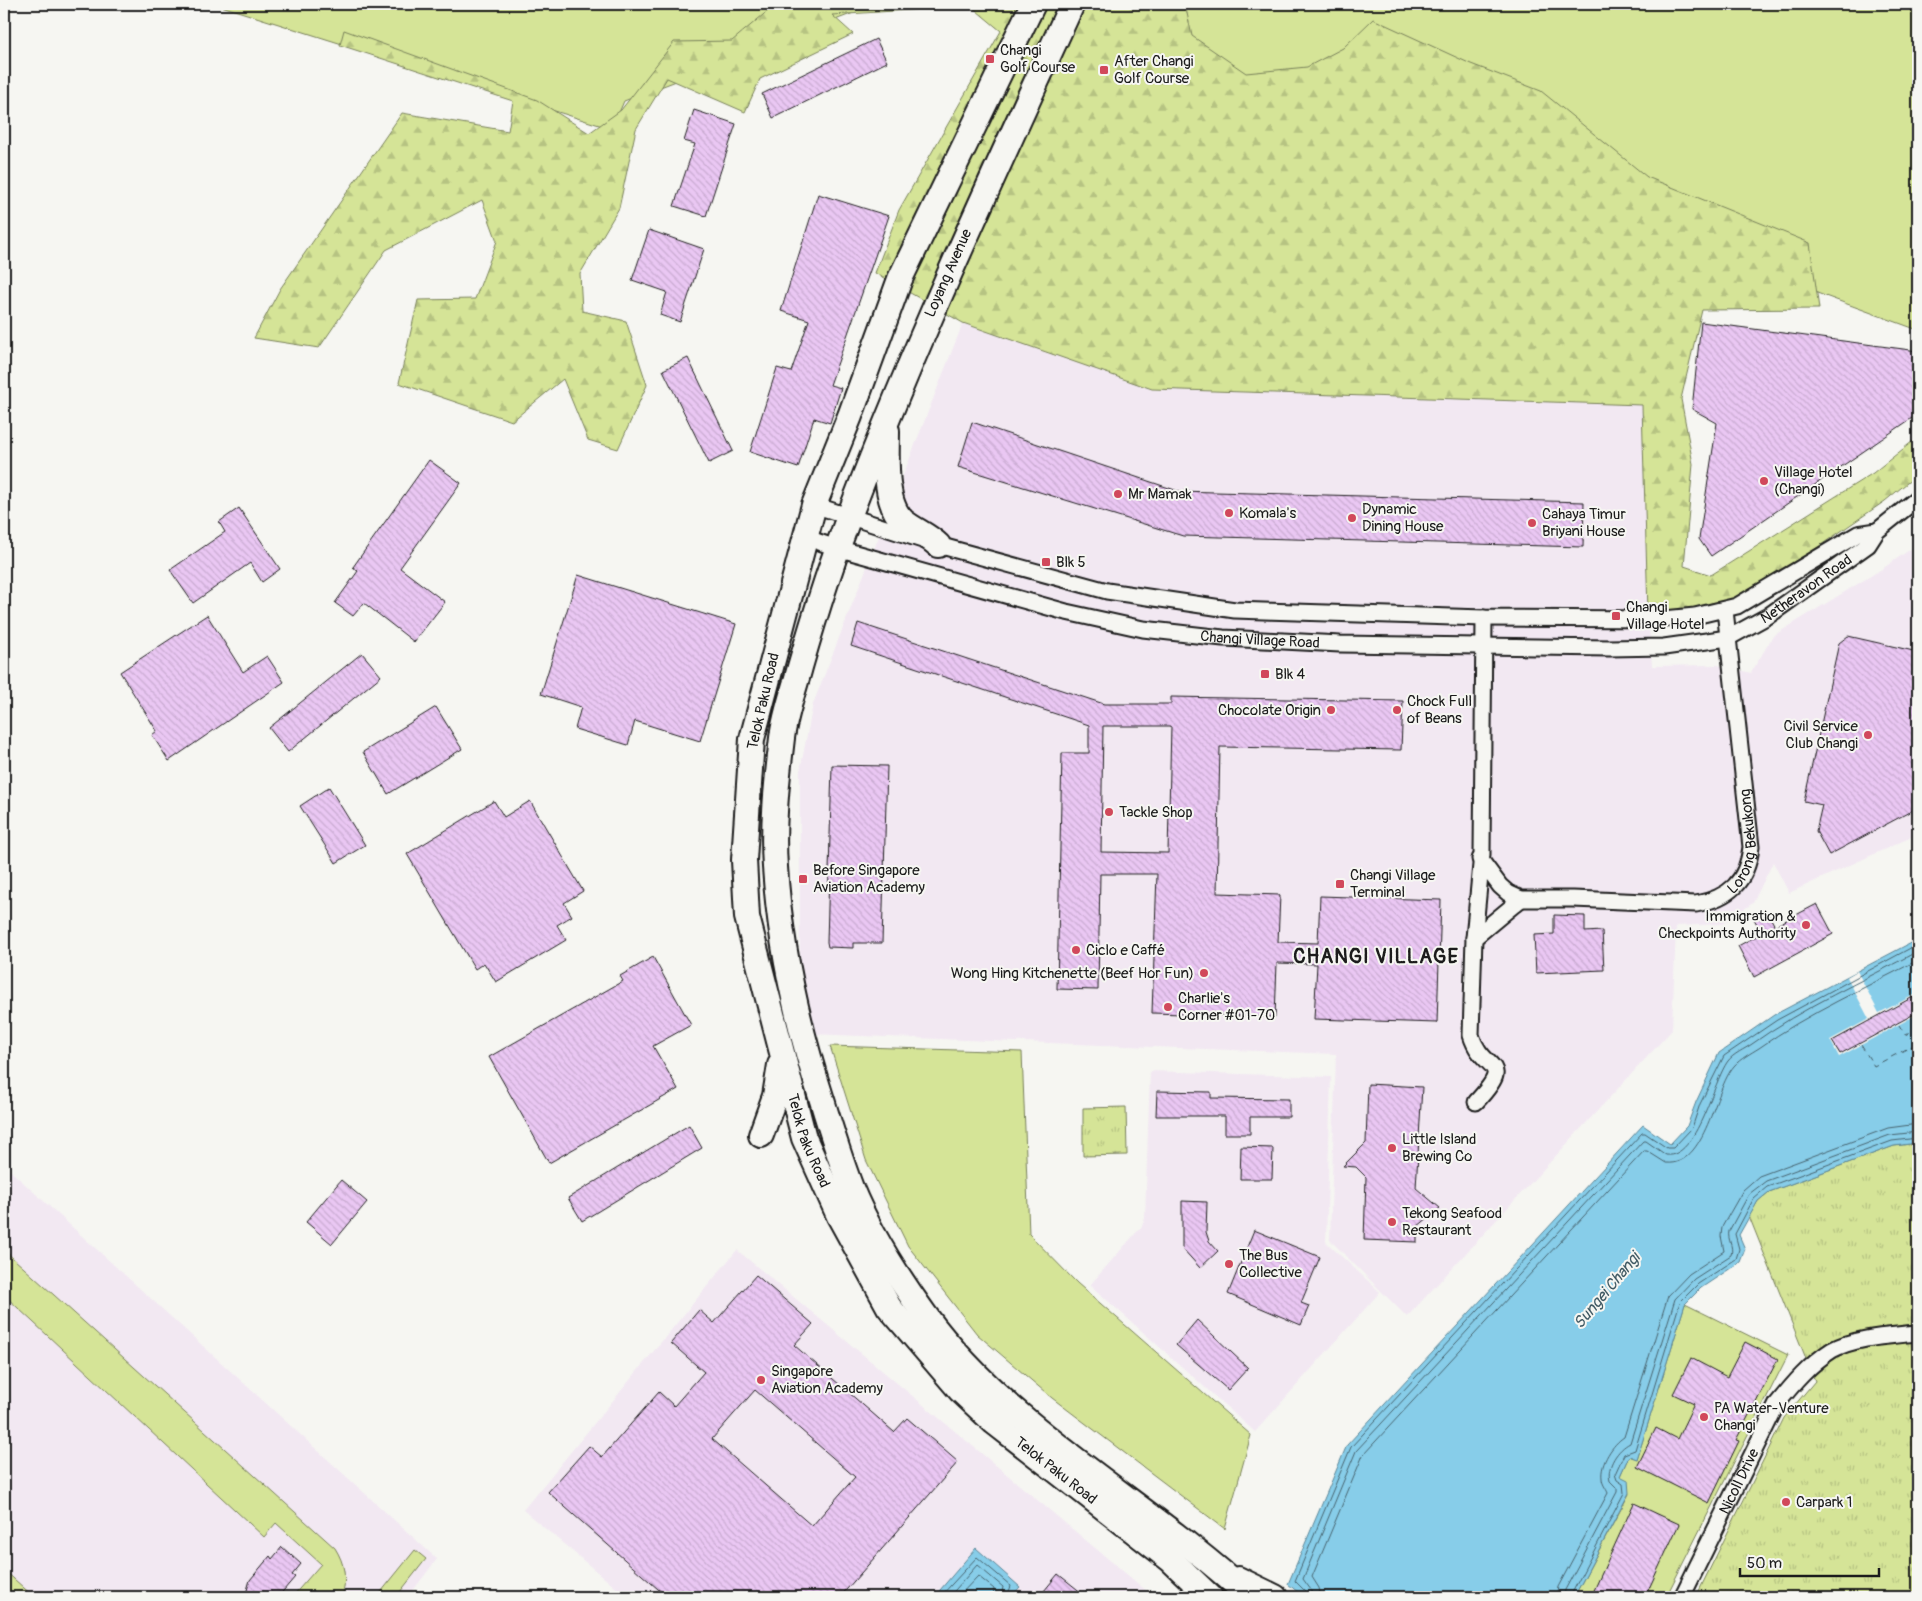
<svg xmlns="http://www.w3.org/2000/svg" width="1922" height="1601" font-family="Pangolin,sans-serif">
	<style>
		.built { fill: #f2e8f2 }
		.grass { fill: #d5e497; stroke: #78805a }
		.forest { fill: url(#forest-firs); stroke: #78805a }
		.park { fill: url(#park-tufts); stroke: #78805a }
		.water { fill: #87cde9; stroke: #5c8697 }
		.pier { fill: #f6f6f2 }
		.lines { fill: none; stroke-linecap: round; stroke-linejoin: round }
		.shore { stroke: #47636e; stroke-width: 1 }
		.ferry { stroke: #415a64; stroke-width: 1; stroke-dasharray: 6 5; stroke-linecap: butt }
		.building { fill: url(#building-back-hatch); stroke: #1c1c1c; fill-rule: evenodd }
		.minor-casing { stroke: #1c1c1c; stroke-width: 19 }
		.primary-casing { stroke: #1c1c1c; stroke-width: 28 }
		.minor { stroke: #f6f6f2; stroke-width: 15 }
		.primary { stroke: #f6f6f2; stroke-width: 24 }
		.poi-dot { fill: #d1495b; stroke: #f6f6f2; stroke-width: 2 }
		.labels { text-anchor: middle; stroke-width: 4; stroke-linejoin: round; paint-order: stroke }
		.poi-label { font-size: 15px; fill: #1c1c1c; stroke: #f6f6f2; text-anchor: start }
		.street-label { font-size: 15px; fill: #1c1c1c; stroke: #f6f6f2 }
		.water-label { font-size: 16px; font-style: italic; fill: #415a64; stroke: #f6f6f2 }
		.district-label { font-size: 20px; font-weight: bold; letter-spacing: 1px; fill: #1c1c1c; stroke: #f6f6f2 }
	</style>
	<defs>
		<pattern id="forest-firs" width="22" height="20" patternUnits="userSpaceOnUse" patternTransform="scale(1.25)"><rect width="22" height="20" fill="#d5e497"/><path d="M5 1l3.5 6h-7zM16 11l3.5 6h-7z" fill="#b6c382"/></pattern>
		<pattern id="park-tufts" width="24" height="20" patternUnits="userSpaceOnUse" patternTransform="scale(1.25)"><rect width="24" height="20" fill="#d5e497"/><path d="M3 7l-1-3M5 7V3M7 7l1-3M15 17l-1-3M17 17v-4M19 17l1-3" fill="none" stroke="#b6c382"/></pattern>
		<pattern id="building-back-hatch" width="6" height="6" patternUnits="userSpaceOnUse" patternTransform="scale(1.25)"><rect width="6" height="6" fill="#eac7f3"/><path d="M-1 5l2 2M0 0l6 6M5-1l2 2" fill="none" stroke="#c8aad0"/></pattern>
	</defs>
	<rect width="100%" height="100%" fill="#f6f6f2"/>
	<filter id="ink" filterUnits="userSpaceOnUse"><feTurbulence type="fractalNoise" baseFrequency=".02" numOctaves="2"/><feDisplacementMap in="SourceGraphic" scale="10" xChannelSelector="R" yChannelSelector="G"/><feConvolveMatrix kernelMatrix="1 2 1 2 8 2 1 2 1" color-interpolation-filters="sRGB"/></filter>
	<g filter="url(#ink)">
		<path class="built" d="M963,323L1152,389L1642,405L1648,613L1652,666L1717,665L1751,673L1773,636L1882,569L1918,544V834L1789,893L1773,862L1753,903L1722,924L1676,926L1672,1030L1407,1317L1330,1240L1336,1054L810,1034L800,975V771L813,704Z
			M1150,1071L1331,1077L1326,1242L1380,1292L1255,1432L1090,1285L1142,1226L1145,1218Z
			M4,1165L437,1559L408,1597H4Z
			M737,1250L1154,1597H627L523,1510Z"/>
		<path class="grass" d="M215,4H877L624,101L612,129Z
			M1028,4H1918V330Z
			M830,1046L1022,1052L1029,1234L1077,1283L1251,1435L1225,1529L1052,1398L977,1334L908,1246L866,1160Z
			M4,1250L335,1548C345,1564 347,1579 342,1597H292L321,1564L276,1523L264,1537L4,1295Z
			M1685,1304L1788,1355L1666,1597H1574L1629,1494L1620,1476L1629,1456L1637,1459Z
			M415,1550L426,1559L396,1597H377Z
			M4,1570L34,1597H4Z"/>
		<path class="forest" d="M776,4H1185L1192,36L1246,73L1307,67L1343,48L1373,19L1471,64L1541,91L1647,177L1810,243L1819,309L1702,310L1681,399L1693,464L1684,566L1711,575L1873,473L1918,437V474L1885,501L1748,595L1714,610L1648,613L1642,405L1152,389L963,323L875,273L899,210L1001,31L971,6L832,15L853,34L760,79L745,112L667,78L636,129L619,208L580,274L582,311L626,321L647,385L618,449L588,440L563,379L512,421L399,383L418,300L475,299L497,241L482,200L386,250L319,348L254,338L280,289L402,113L508,131L513,101L340,45L344,30L537,100L589,133L621,110L674,42L732,41Z"/>
		<path class="park" d="M1126,1107L1127,1155L1083,1156V1108Z
			M1918,1143V1597H1696L1784,1418L1815,1381L1749,1216L1758,1201L1769,1192L1894,1146Z"/>
		<path class="water" d="M1918,939V1143L1894,1146L1769,1192L1758,1201L1739,1235L1745,1249L1740,1262L1701,1288L1685,1304L1637,1459L1629,1456L1620,1476L1628,1480L1629,1493L1574,1597H1304L1288,1584L1347,1445L1643,1125L1670,1144L1687,1126L1696,1102L1719,1053L1774,1015Z
			M976,1548L1020,1587L1011,1597H934Z"/>
		<path class="pier" d="M1857,971L1879,1013L1914,995L1918,1004V1014L1839,1057L1830,1040L1869,1019L1847,977Z"/>
		<g class="lines">
			<path class="shore" d="M940,1597L977,1557L1011,1586L1007,1597
				M949,1597L977,1565L1003,1587L1001,1597
				M958,1597L978,1576L994,1589L993,1597
				M1307,1597L1306,1592L1295,1581L1351,1447L1642,1133H1645L1667,1148H1673L1692,1128L1700,1104L1724,1056L1777,1020L1918,944
				M1313,1597L1311,1590L1303,1579L1356,1451L1643,1141H1646L1666,1155C1697,1159 1713,1081 1728,1061C1733,1054 1745,1049 1752,1044C1803,1007 1863,981 1918,951
				M1321,1597L1319,1588L1312,1577L1363,1455L1644,1151H1647L1666,1163C1706,1167 1714,1089 1734,1066C1740,1059 1751,1053 1759,1048C1808,1013 1865,988 1918,960
				M1556,1597L1558,1587L1608,1493C1606,1488 1602,1484 1602,1478C1600,1463 1613,1444 1624,1437L1668,1296L1689,1274L1724,1251L1721,1236L1722,1227L1743,1190L1759,1176L1888,1128L1918,1124
				M1564,1597L1565,1590L1617,1492V1488L1610,1481C1606,1466 1618,1449 1630,1443L1675,1299L1694,1279L1731,1255C1734,1246 1727,1240 1729,1231L1749,1194L1766,1181L1890,1135L1918,1132
				M1570,1597L1624,1493L1623,1484L1617,1480L1615,1474L1624,1454L1635,1450L1680,1302L1698,1284L1736,1259L1739,1249L1735,1234L1754,1198L1767,1187L1892,1141L1918,1138"/>
			<path class="ferry" d="M1899,1025L1905,1035L1918,1028
				M1861,1045L1874,1066L1918,1043"/>
		</g>
		<path class="building" d="M876,39L887,62L773,118L762,94Z
			M694,110L736,124L706,216L674,206L695,144L684,141Z
			M818,194L889,216L830,385L841,388L830,423L814,418L798,468L750,452L777,368L791,372L809,320L781,311Z
			M649,230L704,249L680,322L660,315L667,292L632,280Z
			M1701,322L1918,351V414L1711,556L1699,539L1717,423L1692,409Z
			M688,358L733,451L709,463L663,370Z
			M972,422L1178,491L1584,502L1583,547L1183,536L958,467Z
			M429,460L461,483L400,568L445,602L414,642L364,603L353,616L335,603L358,571L353,567Z
			M239,508L280,569L262,582L250,563L193,603L170,570L225,532L219,522Z
			M578,575L736,624L700,741L635,721L628,745L575,729L581,707L541,694Z
			M207,615L243,672L267,656L284,682L169,761L152,735L157,731L120,672Z
			M858,623L1104,704H1171V697L1403,701L1401,750L1220,747L1217,893L1280,895L1278,942L1318,943L1320,896L1441,900L1437,1023L1314,1019L1317,964L1277,963L1275,1017L1152,1013L1157,874H1100L1098,990L1057,989L1062,753H1089V725L851,646ZM1103,726H1171L1168,853L1101,852Z
			M1848,636L1918,652V794L1915,809L1829,855L1816,831L1822,805L1804,801L1839,643Z
			M362,653L381,676L288,752L269,728Z
			M436,707L462,749L388,794L363,752Z
			M832,765L887,766L882,943H853V948L828,947L827,942Z
			M329,787L365,845L336,863L300,806Z
			M494,801L504,817L530,801L583,891L564,903L572,916L557,925L566,940L496,982L484,963L475,969L407,854Z
			M1817,904L1833,934L1754,977L1738,946L1762,933L1754,919L1767,912L1775,926Z
			M1554,915L1585,916V932L1602,931L1604,970L1536,973L1534,935L1554,934Z
			M653,957L691,1025L653,1046L678,1089L549,1163L489,1057L623,981L620,976Z
			M1913,997L1918,1006V1012L1840,1054L1832,1041Z
			M1368,1084L1422,1087L1416,1188L1440,1208L1417,1227V1242L1364,1240L1366,1177L1356,1167L1343,1166L1366,1143Z
			M1157,1091L1211,1092V1098L1289,1099V1117H1250V1134H1225V1116H1156Z
			M689,1125L702,1148L582,1221L568,1198Z
			M1241,1147L1273,1148L1272,1179H1240Z
			M341,1180L367,1202L332,1244L306,1222Z
			M1182,1201L1207,1202L1206,1232L1209,1241L1218,1251L1200,1268L1182,1248Z
			M1254,1230L1320,1257L1301,1303L1309,1306L1301,1325L1228,1294Z
			M756,1275L813,1324L794,1345L894,1432L907,1418L958,1462L840,1597H667L548,1492L589,1446L602,1457L659,1392L674,1406L704,1372L671,1343L699,1310L714,1323ZM755,1390L855,1477L812,1526L712,1439Z
			M1197,1320L1248,1368L1228,1390L1176,1345Z
			M1745,1342L1778,1359L1736,1440L1739,1441L1709,1503L1637,1467L1656,1428L1677,1439L1694,1404L1673,1394L1691,1358L1727,1377Z
			M1634,1503L1679,1524L1645,1597H1591Z
			M282,1547L301,1564L292,1575L295,1577L278,1597H245L250,1580L270,1556L272,1559Z
			M1058,1574L1087,1597H1039Z"/>
		<g class="lines">
			<g class="minor-casing">
				<g id="minor">
					<path d="M814,505L938,545L1107,591L1235,610L1484,618L1664,619L1695,616L1737,606L1858,534L1877,531"/>
					<path id="s1" d="M804,537L837,548L1066,612L1143,629L1223,638L1340,644L1610,648L1664,647L1728,638L1768,616L1868,545L1877,531L1918,498"/>
					<path id="s2" d="M1480,859L1500,886L1508,893L1521,899H1573L1696,904C1729,898 1747,882 1751,847L1725,610"/>
					<path d="M1474,938L1521,899"/>
					<path d="M1476,1102C1516,1059 1483,1074 1471,1035L1474,938L1482,854L1484,618"/>
					<path id="s3" d="M1682,1597L1777,1404C1793,1384 1810,1364 1832,1350C1856,1337 1890,1336 1916,1333"/>
				</g>
			</g>
			<g class="primary-casing">
				<g id="primary">
					<path id="s4" d="M1033,4L900,279L850,416L814,505L752,739L744,860L747,917L804,1138L839,1216L889,1307L960,1390L994,1422L1171,1560L1210,1597"/>
					<path d="M1072,4C997,168 920,332 855,501C834,555 816,611 800,667C794,690 785,714 782,738C777,780 772,825 775,867C780,945 798,1026 822,1100C831,1130 840,1159 851,1188C869,1232 897,1276 925,1315C1011,1432 1145,1500 1250,1597"/>
					<path d="M887,431C887,456 883,503 903,521C914,530 928,535 938,545"/>
					<path d="M761,1135L775,1096L780,1065"/>
					<path d="M1238,1579L1275,1597"/>
				</g>
			</g>
			<use href="#minor" class="minor"/>
			<use href="#primary" class="primary"/>
		</g>
	</g>
	<g class="poi-dot">
		<rect x="985" y="54" width="10" height="10" rx="2.5"/>
		<rect x="1099" y="65" width="10" height="10" rx="2.5"/>
		<circle cx="1764" cy="481" r="5"/>
		<circle cx="1118" cy="494" r="5"/>
		<circle cx="1229" cy="513" r="5"/>
		<circle cx="1352" cy="518" r="5"/>
		<circle cx="1532" cy="523" r="5"/>
		<rect x="1041" y="557" width="10" height="10" rx="2.5"/>
		<rect x="1611" y="611" width="10" height="10" rx="2.5"/>
		<rect x="1260" y="669" width="10" height="10" rx="2.5"/>
		<circle cx="1331" cy="710" r="5"/>
		<circle cx="1397" cy="710" r="5"/>
		<circle cx="1868" cy="735" r="5"/>
		<circle cx="1109" cy="812" r="5"/>
		<rect x="798" y="874" width="10" height="10" rx="2.5"/>
		<rect x="1335" y="879" width="10" height="10" rx="2.5"/>
		<circle cx="1806" cy="925" r="5"/>
		<circle cx="1076" cy="950" r="5"/>
		<circle cx="1204" cy="973" r="5"/>
		<circle cx="1168" cy="1007" r="5"/>
		<circle cx="1392" cy="1148" r="5"/>
		<circle cx="1392" cy="1222" r="5"/>
		<circle cx="1229" cy="1264" r="5"/>
		<circle cx="761" cy="1380" r="5"/>
		<circle cx="1704" cy="1417" r="5"/>
		<circle cx="1786" cy="1502" r="5"/>
	</g>
	<g class="labels">
		<g class="poi-label">
			<text x="1000" y="55">Changi<tspan x="1000" dy="17">Golf Course</tspan></text>
			<text x="1114" y="66">After Changi<tspan x="1114" dy="17">Golf Course</tspan></text>
			<text x="1774" y="477">Village Hotel<tspan x="1774" dy="17">(Changi)</tspan></text>
			<text x="1128" y="499">Mr Mamak</text>
			<text x="1362" y="514">Dynamic<tspan x="1362" dy="17">Dining House</tspan></text>
			<text x="1239" y="518">Komala's</text>
			<text x="1542" y="519">Cahaya Timur<tspan x="1542" dy="17">Briyani House</tspan></text>
			<text x="1056" y="567">Blk 5</text>
			<text x="1626" y="612">Changi<tspan x="1626" dy="17">Village Hotel</tspan></text>
			<text x="1275" y="679">Blk 4</text>
			<text x="1407" y="706">Chock Full<tspan x="1407" dy="17">of Beans</tspan></text>
			<text x="1321" y="715" text-anchor="end">Chocolate Origin</text>
			<text x="1858" y="731" text-anchor="end">Civil Service<tspan x="1858" dy="17">Club Changi</tspan></text>
			<text x="1119" y="817">Tackle Shop</text>
			<text x="813" y="875">Before Singapore<tspan x="813" dy="17">Aviation Academy</tspan></text>
			<text x="1350" y="880">Changi Village<tspan x="1350" dy="17">Terminal</tspan></text>
			<text x="1796" y="921" text-anchor="end">Immigration &amp;<tspan x="1796" dy="17">Checkpoints Authority</tspan></text>
			<text x="1086" y="955">Ciclo e Caffé</text>
			<text x="1194" y="978" text-anchor="end">Wong Hing Kitchenette (Beef Hor Fun)</text>
			<text x="1178" y="1003">Charlie's<tspan x="1178" dy="17">Corner #01-70</tspan></text>
			<text x="1402" y="1144">Little Island<tspan x="1402" dy="17">Brewing Co</tspan></text>
			<text x="1402" y="1218">Tekong Seafood<tspan x="1402" dy="17">Restaurant</tspan></text>
			<text x="1239" y="1260">The Bus<tspan x="1239" dy="17">Collective</tspan></text>
			<text x="771" y="1376">Singapore<tspan x="771" dy="17">Aviation Academy</tspan></text>
			<text x="1714" y="1413">PA Water-Venture<tspan x="1714" dy="17">Changi</tspan></text>
			<text x="1796" y="1507">Carpark 1</text>
		</g>
		<g class="street-label">
			<text transform="translate(948 273) rotate(-66)" y="5">Loyang Avenue</text>
			<text dy="5" stroke="none"><textPath href="#s1" startOffset="1030">Netheravon Road</textPath></text>
			<text dy="5" stroke="none"><textPath href="#s1" startOffset="469">Changi Village Road</textPath></text>
			<text transform="translate(763 701) rotate(-77)" y="5">Telok Paku Road</text>
			<text dy="5" stroke="none"><textPath href="#s2" startOffset="324">Lorong Bekukong</textPath></text>
			<text dy="5" stroke="none"><textPath href="#s4" startOffset="1200">Telok Paku Road</textPath></text>
			<text dy="5" stroke="none"><textPath href="#s4" startOffset="1620">Telok Paku Road</textPath></text>
			<text dy="5" stroke="none"><textPath href="#s3" startOffset="129">Nicoll Drive</textPath></text>
		</g>
		<g class="water-label">
			<text transform="translate(1606 1290) rotate(-50)" y="6">Sungei Changi</text>
		</g>
		<g class="district-label">
			<text x="1376" y="963">CHANGI VILLAGE</text>
		</g>
	</g>
	<rect width="1922" height="1601" fill="none" stroke="#f6f6f2" stroke-width="20"/>
	<rect x="10" y="10" width="1902" height="1581" fill="none" stroke="#1c1c1c" stroke-width="2" filter="url(#ink)"/>
	<path d="M1740 1568v8h139v-8" fill="none" stroke="#1c1c1c" stroke-width="2.5"/>
	<text x="1747" y="1568" font-size="15" fill="#1c1c1c" stroke="#f6f6f2" stroke-width="4" paint-order="stroke">50 m</text>
</svg>
